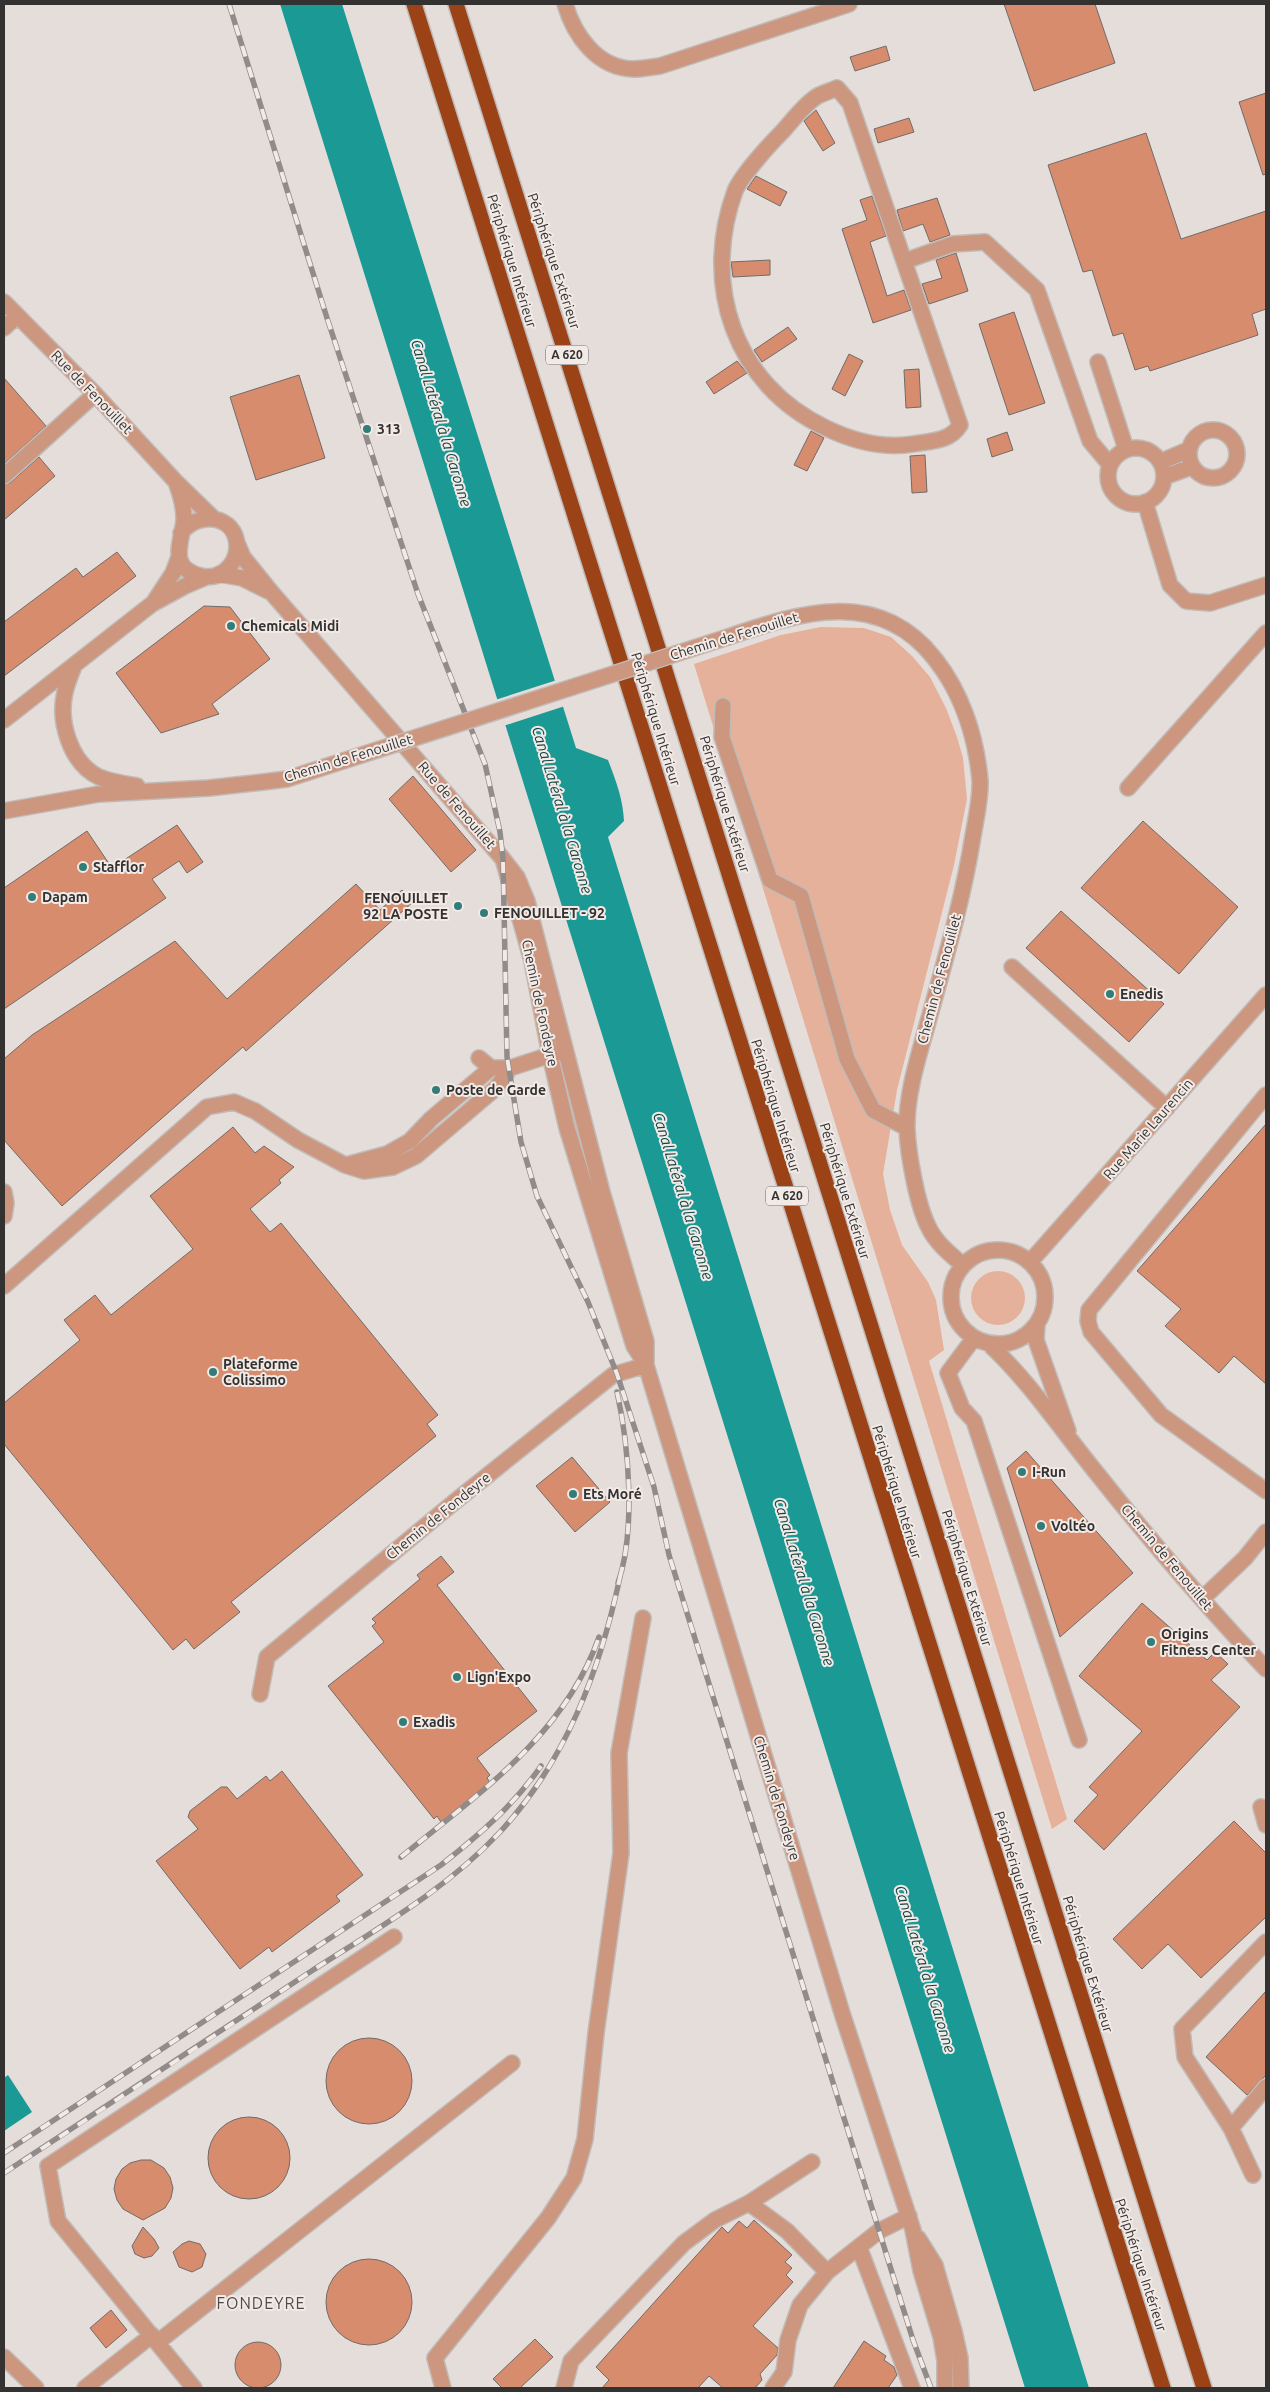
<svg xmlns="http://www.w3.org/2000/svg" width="1270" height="2392" font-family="Ubuntu,sans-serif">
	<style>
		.green { fill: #e5b19b }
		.water { fill: #1b9995 }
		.pier { fill: #e4ddda }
		.building { fill: #d78c6d; stroke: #716b69 }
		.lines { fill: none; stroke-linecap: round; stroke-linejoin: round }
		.minor-casing { stroke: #c1bbb8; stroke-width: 18 }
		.highway-casing { stroke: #c1bbb8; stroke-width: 18 }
		.minor { stroke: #cc967f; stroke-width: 15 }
		.highway { stroke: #9b4317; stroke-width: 15 }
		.rail-casing { stroke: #918c8a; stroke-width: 5.5 }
		.rail { stroke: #f1eae7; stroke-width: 4; stroke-dasharray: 11; stroke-linecap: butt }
		.minor-bridge-casing { stroke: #c1bbb8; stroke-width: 18; stroke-linecap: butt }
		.minor-bridge { stroke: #cc967f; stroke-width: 15 }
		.poi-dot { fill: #337c78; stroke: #f1eae7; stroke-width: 2 }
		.labels { text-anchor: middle; stroke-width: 4; stroke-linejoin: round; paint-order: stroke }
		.shield { fill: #f1eae7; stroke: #6d6967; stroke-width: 1 }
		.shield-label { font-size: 12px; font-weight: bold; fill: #343230 }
		.street-label { font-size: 14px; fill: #343230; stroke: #f1eae7 }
		.poi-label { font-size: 14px; font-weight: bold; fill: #343230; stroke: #f1eae7; text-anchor: start }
		.water-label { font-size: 15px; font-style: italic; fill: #134543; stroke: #f1eae7 }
		.quarter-label { font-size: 16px; letter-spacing: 1px; fill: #514b49; stroke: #f1eae7 }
	</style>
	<rect width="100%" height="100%" fill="#e4ddda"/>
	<path class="green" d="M821,627L864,628L891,637L912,656L930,677L946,708L957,737L963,758L967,799L954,865L897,1090L883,1174L890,1210L902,1245L928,1282L936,1300L944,1350L929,1361L1067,1819L1052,1829L694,664L781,635Z
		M971 1298a27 27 0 1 1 54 0a27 27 0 1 1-54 0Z"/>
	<path class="water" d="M280,4H342L576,748L608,760C616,781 623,799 624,821L608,837L1089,2388H1025Z
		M8,2075L32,2112L4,2131V2078Z"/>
	<path class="pier" d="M557,680L565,706L503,726L495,700Z"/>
	<path class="building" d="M1004,4H1095L1115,63L1034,91Z
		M886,46L890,60L855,71L850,57Z
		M1266,93V174L1263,175L1239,102Z
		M816,110L835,143L823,151L804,121Z
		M909,118L914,132L878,143L874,129Z
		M1146,133L1181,239L1266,211V309L1252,314L1258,335L1150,371L1148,366L1135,370L1123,333L1113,336L1092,270L1083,272L1048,165Z
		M756,176L787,192L780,206L747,189Z
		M872,196L886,236L870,242L887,296L904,290L911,310L873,323L842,229L867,220L860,200Z
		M937,198L950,235L930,242L923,224L903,231L897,210Z
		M956,253L968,291L929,304L922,284L942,278L936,260Z
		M770,260V275L733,277L731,262Z
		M1014,312L1045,403L1009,415L979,324Z
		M788,327L797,339L762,362L754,350Z
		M849,354L863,361L845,396L832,389Z
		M737,361L747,373L714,394L706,382Z
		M919,369L921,407L906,408L904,370Z
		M299,375L325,458L256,480L230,397Z
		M4,378L46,426L4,464Z
		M811,431L824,438L807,471L794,465Z
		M1007,432L1013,450L992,457L987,439Z
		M925,455L927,492L912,493L910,456Z
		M39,457L55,476L4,520V485L10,483Z
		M117,552L136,576L4,676V622L76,568L83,577Z
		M204,606L230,607L270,659L212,704L219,714L161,733L116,673Z
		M413,776L476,850L451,872L389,799Z
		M1143,821L1238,907L1179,974L1081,888Z
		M177,825L203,862L187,873L179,861L152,879L166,898L4,1009V888L87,831L112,868Z
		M356,884L380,910L402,890L413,902L246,1051L243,1047L62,1206L4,1140V1059L32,1035L175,941L227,999Z
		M1061,911L1164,1004L1129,1042L1026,948Z
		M1266,1124V1384L1234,1356L1219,1373L1165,1326L1181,1309L1137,1271Z
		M233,1127L255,1153L264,1146L294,1167L279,1180L281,1183L250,1209L270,1232L281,1223L438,1415L427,1424L436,1436L231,1602L240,1612L194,1649L186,1639L173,1650L4,1444V1403L80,1340L64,1320L95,1295L111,1315L193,1249L150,1196Z
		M1026,1451L1133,1573L1060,1637L1007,1468Z
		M572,1457L610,1502L575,1532L536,1486Z
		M441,1556L454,1572L437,1585L537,1711L477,1758L490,1775L487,1778L491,1784L441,1822L437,1816L434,1819L328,1686L384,1642L372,1626L376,1623L372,1619L420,1579L417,1575Z
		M1142,1603L1207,1660L1215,1652L1228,1664L1211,1680L1240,1707L1104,1850L1074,1821L1098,1795L1089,1787L1142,1731L1079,1676Z
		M282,1771L363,1875L336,1896L340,1901L272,1952L269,1947L240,1969L156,1861L198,1829L188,1817L190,1811L221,1787H227L237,1799L266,1776L270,1781Z
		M1234,1821L1266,1853V1917L1201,1978L1168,1944L1142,1969L1113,1939Z
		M1266,1991V2075L1247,2095L1206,2057Z
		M326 2081a43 43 0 1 1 86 0a43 43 0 1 1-86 0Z
		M208 2158a41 41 0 1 1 82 0a41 41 0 1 1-82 0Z
		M141,2160H151L164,2168L170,2177L173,2188L171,2198L165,2208L143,2220L123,2209L117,2200L114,2189L116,2179L122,2169L130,2163Z
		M754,2220L792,2255L785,2262L792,2268L786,2275L793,2282L753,2326L778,2348L777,2355L760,2374L762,2380L755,2388H723L709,2376L698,2388H602L609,2380L596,2367L722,2227L728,2233L739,2221L747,2228Z
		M143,2227L154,2239L159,2248L152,2256L144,2258L135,2254L132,2246Z
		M189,2241L200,2244L206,2254L202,2267L192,2272L179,2267L173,2252L182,2244Z
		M326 2302a43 43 0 1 1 86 0a43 43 0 1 1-86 0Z
		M111,2310L127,2330L106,2348L90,2328Z
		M535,2339L553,2357L520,2388H502L493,2379Z
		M864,2341L886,2356L884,2360L894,2367L897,2375L888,2388H833Z
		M235 2365a23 23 0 1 1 46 0a23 23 0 1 1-46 0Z"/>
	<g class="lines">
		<g class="minor-casing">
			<path id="minor" d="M565,4C574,35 597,68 633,69C642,69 651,67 660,66L849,4
				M837,88L850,103L960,425C950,442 930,441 913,444C883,449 853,441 826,428C734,385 701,284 735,191C741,176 770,144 782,132C792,121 804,105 816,97C822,93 831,91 837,88Z
				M905,261L953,244L985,242L1037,290L1090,441L1110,465
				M4,302L95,394L177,483L213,518
				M4,328L17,316
				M1098,362L1126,449
				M1189 454a24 24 0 1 1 48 0a24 24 0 1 1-48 0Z
				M1108 476a28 28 0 1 1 56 0a28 28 0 1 1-56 0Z
				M1160,462L1188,450
				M4,476L95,394
				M1164,477L1191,467
				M177,485C181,496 184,507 184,519C183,540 166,568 201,576C210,578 219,576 226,570C233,564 237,556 237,546C236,515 198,510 181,533
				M1145,502L1170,585L1186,601L1210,603L1266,585
				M237,543L243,557L272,593L503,859L517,877L527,901L602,1192L646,1341V1365
				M219,574L242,578L268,591
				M154,602L173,573L179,557
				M728,637C801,612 879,587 935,659C962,693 976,737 980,780C981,798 976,818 973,836C963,899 945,960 928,1022C919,1055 906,1094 907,1129C908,1154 917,1204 928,1226C935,1242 950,1254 963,1265
				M74,666C71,674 67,683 65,692C58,721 70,763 99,777C111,782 125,784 137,786
				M723,706L722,737L770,880L801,896L847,1059L873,1110L907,1128
				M4,720L152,604L185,586L206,577
				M1128,788L1266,633
				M4,811L99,794L209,788L263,782L287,779L343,761
				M503,859L532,961L550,1055L567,1128L634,1346L646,1365L842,2013L913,2230L921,2271L941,2337L945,2361V2388
				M1012,967L1167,1108
				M479,1058L491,1068H510L559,1052
				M1266,1095L1089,1310L1088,1321L1091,1332L1161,1415L1266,1491
				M350,1164L387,1154L410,1141L431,1119L491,1068
				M4,1192L6,1203L4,1216
				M951 1297a47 47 0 1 1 94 0a47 47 0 1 1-94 0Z
				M1030,1262L1266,995
				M4,1286L207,1107L234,1102L255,1111L298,1140L345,1165L364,1171L393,1167L416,1156L497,1087L510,1068
				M1037,1323L1036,1340L1068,1431
				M974,1338L948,1373L962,1408L974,1421L1079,1740
				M988,1343C1029,1381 1060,1428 1095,1471C1149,1539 1206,1606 1266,1669
				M1202,1599L1245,1558L1266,1532
				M260,1694L267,1657L458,1499L613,1375L646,1365
				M1261,1807L1266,1825
				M1231,2128L1266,2087
				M1253,2175L1231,2128L1185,2057L1182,2029L1266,1942
				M749,2203L787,2231L827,2272
				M918,2238L935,2265L954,2331L960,2358L961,2388
				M859,2247L912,2388
				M158,2342L512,2063
				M4,2357L36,2388
				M85,2388L152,2335
				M194,2388L58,2221L48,2166L394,1937
				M443,2388L435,2358L548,2218L574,2178L585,2139L596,2033L621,1853L619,1753L643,1618
				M564,2388L571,2361L684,2243L715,2220L749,2203L812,2162
				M773,2388L784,2372L788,2340L800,2305L827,2272L879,2231L909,2216"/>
		</g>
		<g class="highway-casing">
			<path id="highway" d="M414,4L1163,2388
				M456,4L1204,2388"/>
		</g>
		<use href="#minor" class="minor"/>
		<use href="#highway" class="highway"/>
		<g class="rail-casing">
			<path id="rail" d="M229,4L327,318L418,594L485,764L500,832L503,859L507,1057L521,1142L537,1196L588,1302L617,1374L654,1487L669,1555L913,2340L931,2388
				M617,1392C629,1446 636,1531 618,1583
				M401,1857C478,1794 565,1735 599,1637
				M4,2153L441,1865C478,1836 514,1805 541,1766
				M4,2173C106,2107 208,2040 310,1972C375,1930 446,1890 500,1832C566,1761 600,1670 620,1577"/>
		</g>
		<use href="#rail" class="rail"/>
		<g class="minor-bridge-casing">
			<path id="minor-bridge" d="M343,761L728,637"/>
		</g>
		<use href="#minor-bridge" class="minor-bridge"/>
	</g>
	<g class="poi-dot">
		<circle cx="367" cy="429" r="5"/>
		<circle cx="231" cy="626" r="5"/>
		<circle cx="83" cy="867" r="5"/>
		<circle cx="32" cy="897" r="5"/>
		<circle cx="458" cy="906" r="5"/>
		<circle cx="484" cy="913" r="5"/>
		<circle cx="1110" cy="994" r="5"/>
		<circle cx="436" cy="1090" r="5"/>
		<circle cx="213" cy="1372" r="5"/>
		<circle cx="1022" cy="1472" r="5"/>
		<circle cx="573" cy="1494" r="5"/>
		<circle cx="1041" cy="1526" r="5"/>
		<circle cx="1151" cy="1642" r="5"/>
		<circle cx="457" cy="1677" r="5"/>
		<circle cx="403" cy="1722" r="5"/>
	</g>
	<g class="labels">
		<g class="shield">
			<rect x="546" y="345.5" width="42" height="19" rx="4"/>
			<rect x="766" y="1186.5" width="42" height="19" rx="4"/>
		</g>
		<g class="shield-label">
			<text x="567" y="359">A 620</text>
			<text x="787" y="1200">A 620</text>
		</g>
		<g class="street-label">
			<text transform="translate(512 261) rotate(73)" y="5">Périphérique Intérieur</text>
			<text transform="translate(554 261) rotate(72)" y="5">Périphérique Extérieur</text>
			<text transform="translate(92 392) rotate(46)" y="5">Rue de Fenouillet</text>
			<text transform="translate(734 636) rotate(-17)" y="5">Chemin de Fenouillet</text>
			<text transform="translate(656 719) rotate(73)" y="5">Périphérique Intérieur</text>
			<text transform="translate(348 758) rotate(-17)" y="5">Chemin de Fenouillet</text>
			<text transform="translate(725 804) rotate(73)" y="5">Périphérique Extérieur</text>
			<text transform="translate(457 805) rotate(49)" y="5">Rue de Fenouillet</text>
			<text transform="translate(939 979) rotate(-75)" y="5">Chemin de Fenouillet</text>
			<text transform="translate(540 1003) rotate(78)" y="5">Chemin de Fondeyre</text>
			<text transform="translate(776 1106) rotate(73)" y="5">Périphérique Intérieur</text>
			<text transform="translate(1148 1129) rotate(-49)" y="5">Rue Marie Laurencin</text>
			<text transform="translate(845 1191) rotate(73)" y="5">Périphérique Extérieur</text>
			<text transform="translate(897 1492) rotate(73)" y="5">Périphérique Intérieur</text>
			<text transform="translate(438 1516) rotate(-39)" y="5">Chemin de Fondeyre</text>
			<text transform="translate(1167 1557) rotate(50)" y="5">Chemin de Fenouillet</text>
			<text transform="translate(967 1578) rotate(73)" y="5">Périphérique Extérieur</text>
			<text transform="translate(777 1798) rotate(73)" y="5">Chemin de Fondeyre</text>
			<text transform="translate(1019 1878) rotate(73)" y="5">Périphérique Intérieur</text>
			<text transform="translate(1088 1964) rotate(73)" y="5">Périphérique Extérieur</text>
			<text transform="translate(1141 2265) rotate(72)" y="5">Périphérique Intérieur</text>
		</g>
		<g class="poi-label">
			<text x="377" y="434">313</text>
			<text x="241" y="631">Chemicals Midi</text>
			<text x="93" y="872">Stafflor</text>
			<text x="42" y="902">Dapam</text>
			<text x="448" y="903" text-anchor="end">FENOUILLET<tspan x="448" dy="16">92 LA POSTE</tspan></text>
			<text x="494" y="918">FENOUILLET - 92</text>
			<text x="1120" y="999">Enedis</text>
			<text x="446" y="1095">Poste de Garde</text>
			<text x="223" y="1369">Plateforme<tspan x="223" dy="16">Colissimo</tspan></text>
			<text x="1032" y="1477">I-Run</text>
			<text x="583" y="1499">Ets Moré</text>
			<text x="1051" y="1531">Voltéo</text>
			<text x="1161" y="1639">Origins<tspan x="1161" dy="16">Fitness Center</tspan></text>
			<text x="467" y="1682">Lign'Expo</text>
			<text x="413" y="1727">Exadis</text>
		</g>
		<g class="water-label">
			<text transform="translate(441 423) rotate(73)" y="5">Canal Latéral à la Garonne</text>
			<text transform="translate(562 810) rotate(73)" y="5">Canal Latéral à la Garonne</text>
			<text transform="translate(683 1196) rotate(73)" y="5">Canal Latéral à la Garonne</text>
			<text transform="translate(804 1582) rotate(73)" y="5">Canal Latéral à la Garonne</text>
			<text transform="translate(925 1969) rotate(73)" y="5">Canal Latéral à la Garonne</text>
		</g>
		<g class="quarter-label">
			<text x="261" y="2309">FONDEYRE</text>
		</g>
	</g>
	<rect width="1270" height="2392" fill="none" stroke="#343230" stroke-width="10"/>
</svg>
